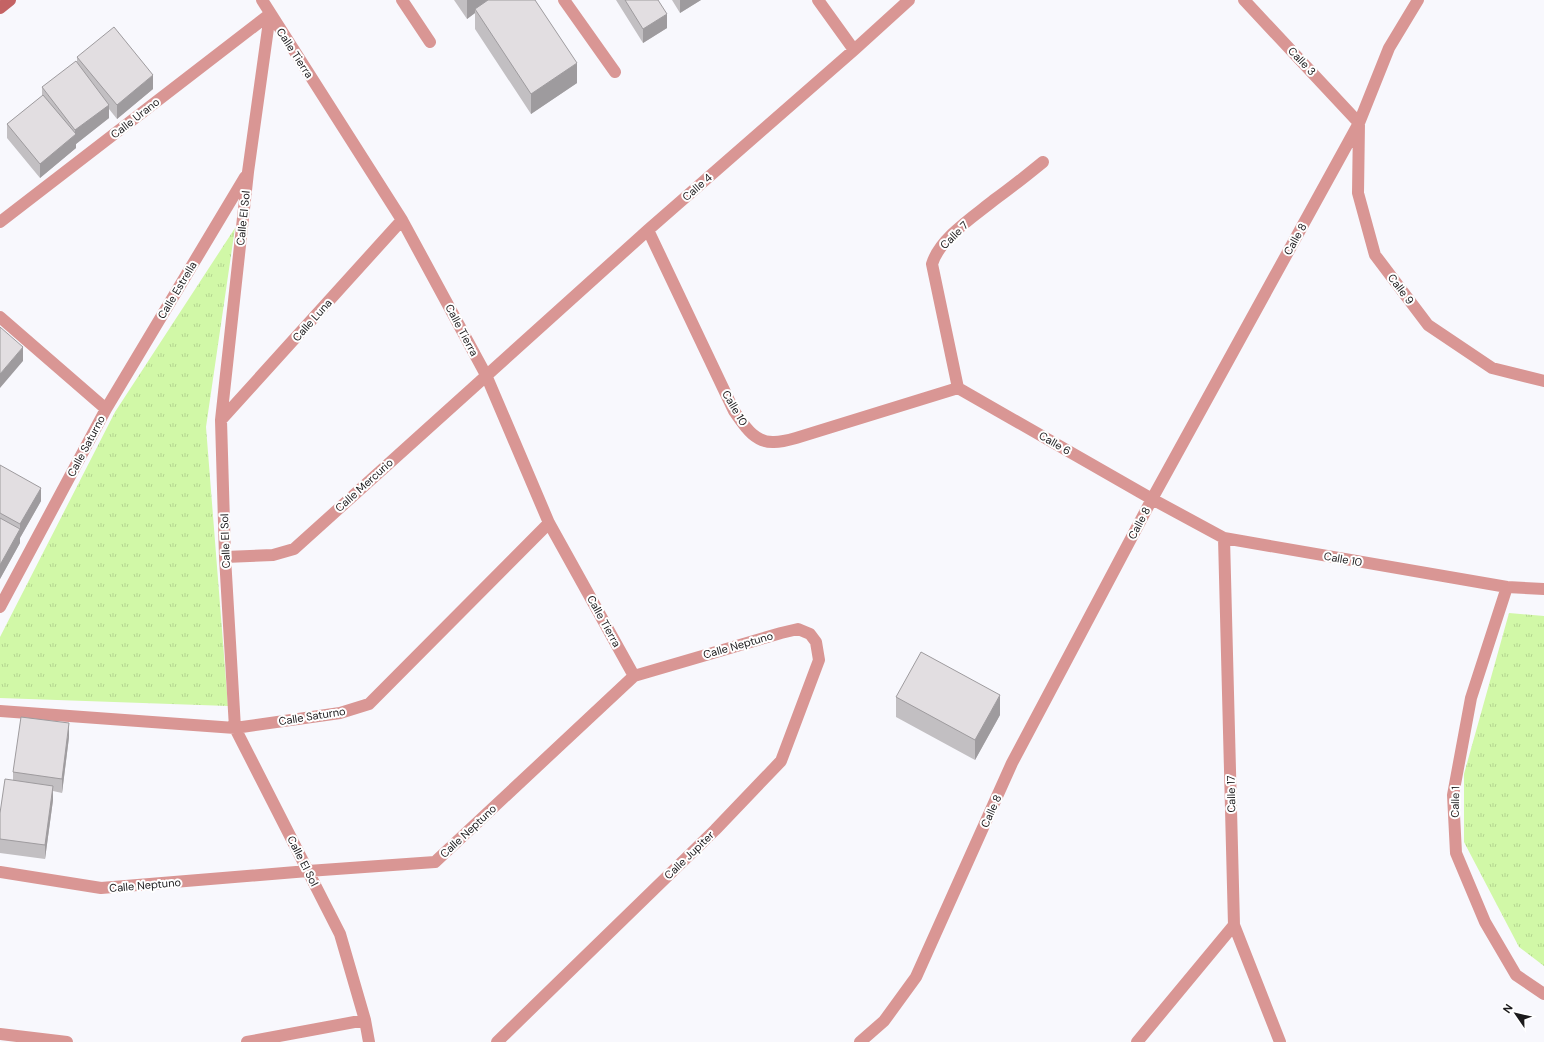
<svg xmlns="http://www.w3.org/2000/svg" width="1544" height="1042" font-family="'DM Sans',sans-serif">
	<style>
		.park { fill: url(#park-tufts) }
		.lines { fill: none; stroke-linecap: round; stroke-linejoin: round }
		.street { stroke: #d99694; stroke-width: 12 }
		.secondary { stroke: #c46364; stroke-width: 12 }
		.wall { fill: #c2bfc2 }
		.shaded-wall { fill: #9e9b9e }
		.building { fill: #e2dee1; stroke: #9e9b9e }
		.labels { text-anchor: middle; stroke-width: 4; stroke-linejoin: round; paint-order: stroke }
		.street-label { font-size: 11px; fill: #1b1a1c; stroke: #fff }
	</style>
	<defs>
		<pattern id="park-tufts" width="24" height="20" patternUnits="userSpaceOnUse"><rect width="24" height="20" fill="#d1f8a7"/><path d="M3 7l-1-3M5 7V3M7 7l1-3M15 17l-1-3M17 17v-4M19 17l1-3" fill="none" stroke="#b3d48f"/></pattern>
	</defs>
	<rect width="100%" height="100%" fill="#f8f8fd"/>
	<path class="park" d="M235,228L206,427L228,706L0,698V637L115,412Z
		M1509,613L1544,616V966L1519,947L1464,842V774Z"/>
	<g class="lines">
		<path class="street" d="M262,0L402,220L486,375L549,523L634,676
			M402,0L430,42
			M564,0L615,72
			M818,0L854,50
			M1244,0L1359,123L1358,193L1375,255L1428,325L1492,368L1544,381
			M270,14L248,172L221,420L225,557L235,728L340,934L365,1020L369,1042
			M0,222L270,14
			M648,230L734,411C744,425 754,443 774,442C781,442 789,440 796,438L958,388
			M0,317L106,409
			M958,388L1152,499L1224,538L1507,587L1544,589
			M958,388L932,264C940,238 973,217 994,200C1011,188 1027,175 1043,162
			M221,420L402,220
			M1224,538L1234,925L1280,1042
			M225,557L273,555L294,549L648,230L854,50L909,0
			M1507,587L1471,698L1453,795L1456,853L1485,922L1516,975L1544,994
			M0,607L106,409L245,177
			M0,711L235,728L340,713L369,704L549,523
			M0,872L101,888L308,871L435,862L634,676L781,633L798,629L810,634L816,642L819,660L781,761L715,830L497,1042
			M0,1034L67,1042
			M247,1042L365,1020
			M860,1042L884,1021L916,977L1012,763L1152,499L1359,123L1389,48L1418,0
			M1137,1042L1234,925"/>
		<path class="secondary" d="M0,8L10,0"/>
	</g>
	<path class="wall" d="M454,0H535L577,83L531,114L475,29V13L467,19Z
		M616,0H658L667,28L643,43Z
		M672,0H701L680,13Z
		M77,57L153,89L117,119L109,109V118L76,144V148L40,178L7,138V124L42,96V87L77,63Z
		M0,465L41,501L20,538V543L0,579Z
		M896,697L1000,715L975,760L896,717Z
		M69,737L62,793L53,791V800L45,859L0,853V813L13,780V772Z"/>
	<path class="shaded-wall" d="M467,0H493L475,9V13L467,19Z
		M680,0H701L680,13Z
		M667,14V28L643,43V29Z
		M577,63V83L531,114V94Z
		M153,75V89L117,119V105Z
		M109,105V118L76,144V148L40,178V164L75,135V130Z
		M23,347V361L0,388V374Z
		M41,488V501L20,538V543L0,579V565L20,529V524Z
		M1000,695V715L975,760V740Z
		M69,723V737L62,793V779Z
		M53,786V800L45,859V845Z"/>
	<path class="building" d="M488,0H535L577,63L531,94L475,9Z
		M625,0H658L667,14L643,29Z
		M114,27L153,75L117,105L77,57Z
		M76,61L109,105L75,130L42,87Z
		M43,95L76,134L40,164L7,124Z
		M0,327L23,347L0,374Z
		M0,465L41,488L20,524L0,513Z
		M0,518L20,529L0,565Z
		M921,652L1000,695L975,740L896,697Z
		M21,717L69,723L62,779L13,772Z
		M5,779L53,786L45,845L0,839V813Z"/>
	<g class="labels">
		<g class="street-label">
			<text transform="translate(295 53) rotate(57)" y="4">Calle Tierra</text>
			<text transform="translate(1302 61) rotate(47)" y="4">Calle 3</text>
			<text transform="translate(135 118) rotate(-38)" y="4">Calle Urano</text>
			<text transform="translate(697 187) rotate(-41)" y="4">Calle 4</text>
			<text transform="translate(243 218) rotate(-84)" y="4">Calle El Sol</text>
			<text transform="translate(954 235) rotate(-45)" y="4">Calle 7</text>
			<text transform="translate(1295 239) rotate(-61)" y="4">Calle 8</text>
			<text transform="translate(1401 289) rotate(53)" y="4">Calle 9</text>
			<text transform="translate(177 290) rotate(-59)" y="4">Calle Estrella</text>
			<text transform="translate(312 320) rotate(-48)" y="4">Calle Luna</text>
			<text transform="translate(462 330) rotate(62)" y="4">Calle Tierra</text>
			<text transform="translate(735 408) rotate(60)" y="4">Calle 10</text>
			<text transform="translate(1055 443) rotate(30)" y="4">Calle 6</text>
			<text transform="translate(86 446) rotate(-62)" y="4">Calle Saturno</text>
			<text transform="translate(364 485) rotate(-42)" y="4">Calle Mercurio</text>
			<text transform="translate(1139 523) rotate(-62)" y="4">Calle 8</text>
			<text transform="translate(225 541) rotate(-92)" y="4">Calle El Sol</text>
			<text transform="translate(1343 559) rotate(10)" y="4">Calle 10</text>
			<text transform="translate(604 621) rotate(61)" y="4">Calle Tierra</text>
			<text transform="translate(738 645) rotate(-16)" y="4">Calle Neptuno</text>
			<text transform="translate(312 716) rotate(-9)" y="4">Calle Saturno</text>
			<text transform="translate(1231 794) rotate(-91)" y="4">Calle 17</text>
			<text transform="translate(1455 802) rotate(-89)" y="4">Calle 1</text>
			<text transform="translate(991 811) rotate(-66)" y="4">Calle 8</text>
			<text transform="translate(468 831) rotate(-43)" y="4">Calle Neptuno</text>
			<text transform="translate(689 855) rotate(-44)" y="4">Calle Jupiter</text>
			<text transform="translate(303 861) rotate(63)" y="4">Calle El Sol</text>
			<text transform="translate(145 885) rotate(-5)" y="4">Calle Neptuno</text>
		</g>
	</g>
	<g transform="translate(1516 1014) rotate(304)" stroke="#ffffff" stroke-width="3" paint-order="stroke">
	<path d="M0-3L7 15L0 10L-7 15Z" fill="#1b1a1c"/>
	<text y="-6" font-size="11" font-weight="bold" text-anchor="middle" fill="#1b1a1c">N</text>
	</g>
</svg>
